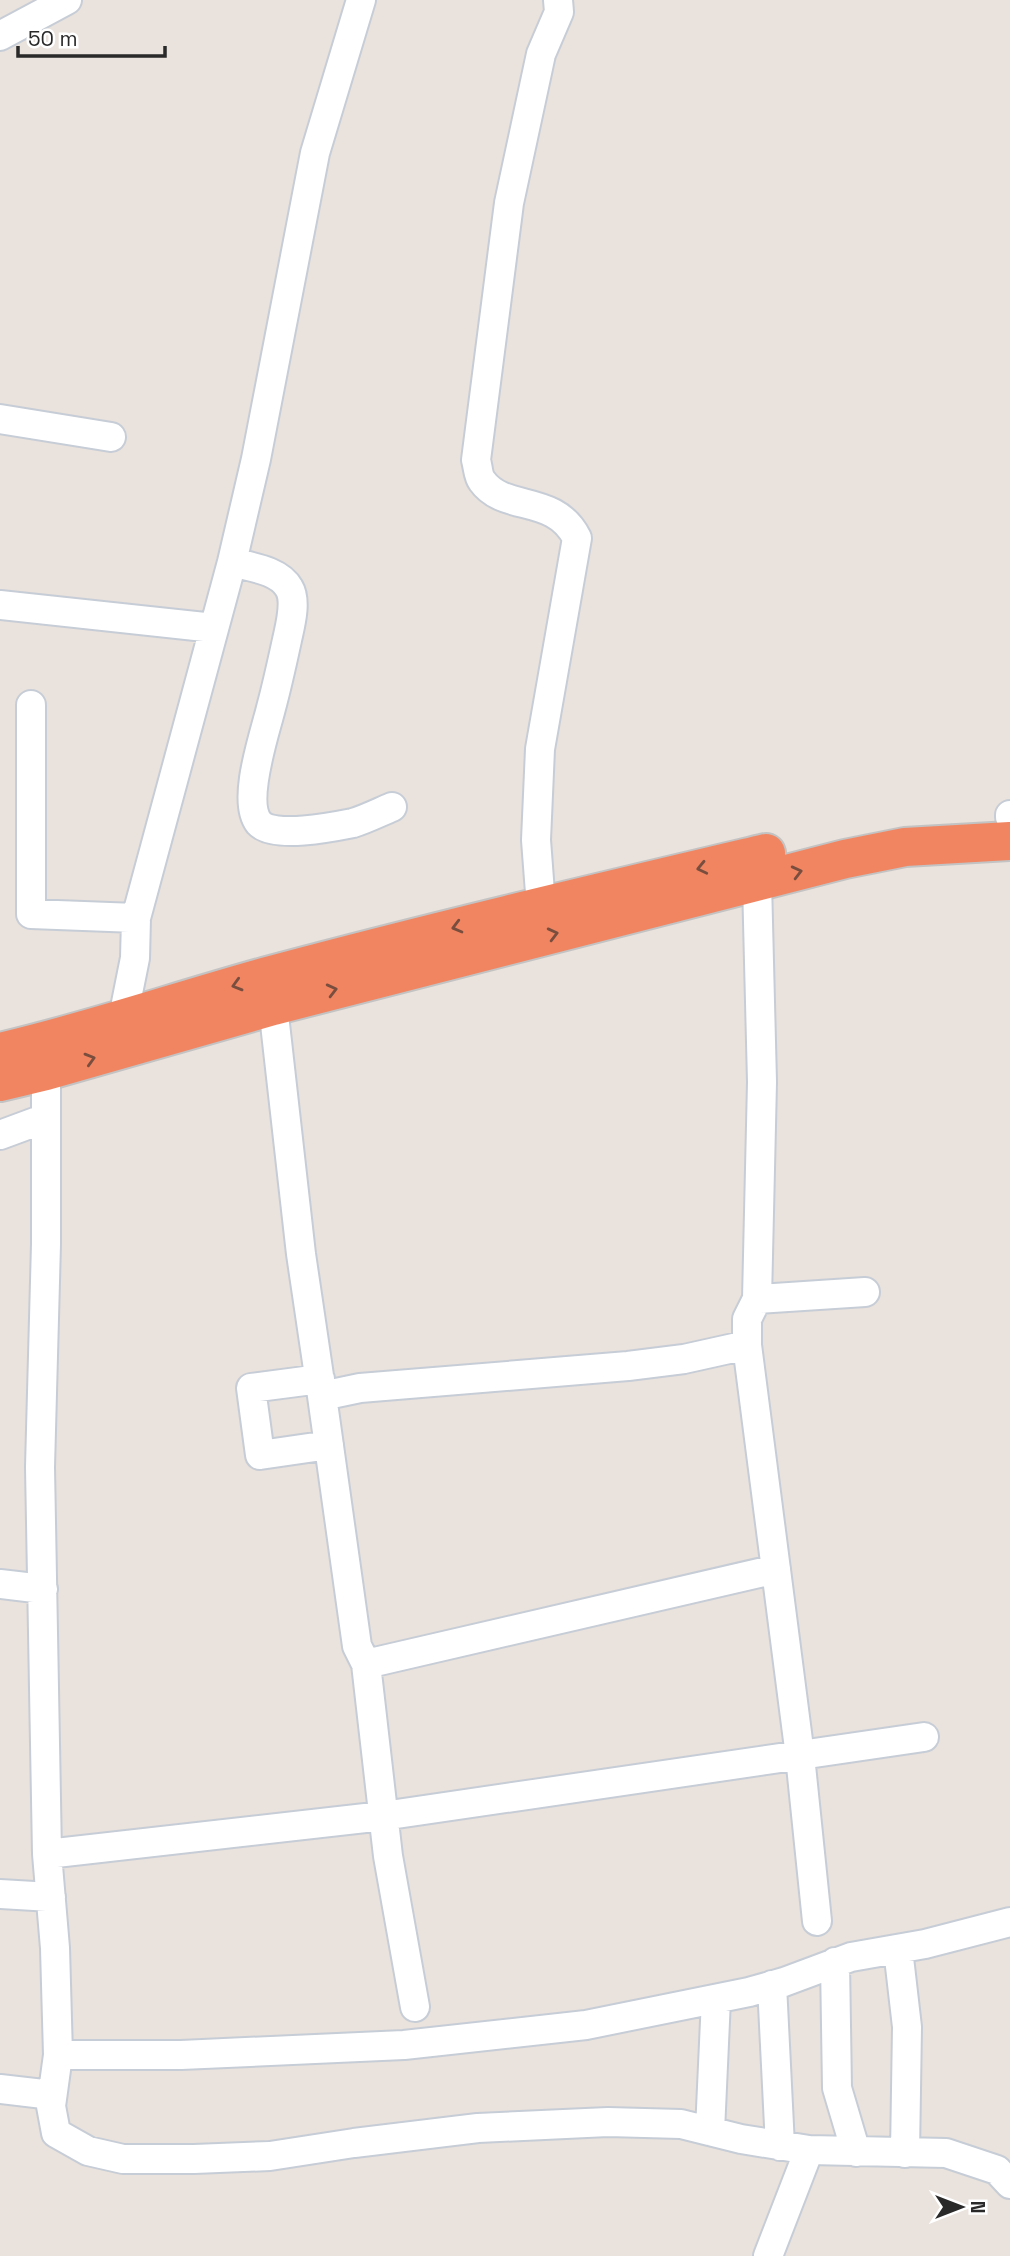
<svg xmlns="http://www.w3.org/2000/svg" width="1010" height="2256" font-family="'Space Grotesk',sans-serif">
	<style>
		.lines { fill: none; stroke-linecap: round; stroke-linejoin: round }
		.minor-casing { stroke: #c7cdd6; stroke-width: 32 }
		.highway-casing { stroke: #c3c3c3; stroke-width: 42 }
		.minor { stroke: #fff; stroke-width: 28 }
		.highway { stroke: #f18561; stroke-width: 38 }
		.oneway { stroke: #794e3f }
	</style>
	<rect width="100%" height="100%" fill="#eae2dc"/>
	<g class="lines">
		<g class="minor-casing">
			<path id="minor" d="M0,36L67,0
				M0,419L111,437
				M232,562C250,567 279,570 289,588C297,601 290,626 287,640C282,663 277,686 271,708C265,733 241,801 259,823C273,839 333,827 353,823C366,819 380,812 392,807
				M0,605L214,628
				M31,705V914L136,918
				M1010,817V815
				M541,906L536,840L540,749L577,538C554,493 505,513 482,481C478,476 478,467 476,460L509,203L541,54L559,12L558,0
				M273,1006L301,1254L322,1396L360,1388L628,1366L684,1359L747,1345
				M123,1018L135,958L136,918L232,562L256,459L315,153L361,0
				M46,1071V1244L40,1467L47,1854L55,1948L58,2055L51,2106L56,2133L88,2151L123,2159H194L270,2156L354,2143L478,2128L608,2122L681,2124L741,2139L809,2150L946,2153L997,2170L1010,2184
				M0,1135L46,1118
				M757,1299L762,1082L757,882
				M320,1379L251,1388L260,1455L329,1445
				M322,1396L357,1646L366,1664L388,1856L415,2007
				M0,1584L43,1589
				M366,1664L776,1569
				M47,1854L383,1816L924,1737
				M0,1894L51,1897
				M817,1921L800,1756L747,1345V1319L757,1299L865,1292
				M898,1949L907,2027L905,2153
				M835,1962L837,2088L856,2152
				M772,1985L780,2146
				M58,2055H181L404,2045L586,2025L749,1992L784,1982L851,1957L925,1944L1010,1922
				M0,2089L52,2095
				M710,2131L716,1999
				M768,2256L809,2150"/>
		</g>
		<g class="highway-casing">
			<path id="highway" d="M0,1052C91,1031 180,1000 271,975C435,931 601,892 766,853
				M0,1082L46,1071L273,1006L845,859L905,847L1010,841"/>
		</g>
		<use href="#minor" class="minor"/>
		<use href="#highway" class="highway"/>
	</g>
	<defs><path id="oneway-chevron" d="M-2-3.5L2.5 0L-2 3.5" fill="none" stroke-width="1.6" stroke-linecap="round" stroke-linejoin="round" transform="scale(1.75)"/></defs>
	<g class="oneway">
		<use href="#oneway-chevron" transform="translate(702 868) rotate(167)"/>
		<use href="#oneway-chevron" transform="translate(797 872) rotate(-14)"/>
		<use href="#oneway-chevron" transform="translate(457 927) rotate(165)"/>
		<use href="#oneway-chevron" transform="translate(553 934) rotate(-14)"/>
		<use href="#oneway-chevron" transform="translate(237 985) rotate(164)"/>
		<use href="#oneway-chevron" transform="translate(332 990) rotate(-14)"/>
		<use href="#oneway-chevron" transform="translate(90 1059) rotate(-16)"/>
	</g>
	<g transform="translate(961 2207) rotate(90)" stroke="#ffffff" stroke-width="5" paint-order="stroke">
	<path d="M0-5L12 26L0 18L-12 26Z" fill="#292929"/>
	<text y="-10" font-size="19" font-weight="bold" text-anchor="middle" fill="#292929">N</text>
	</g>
	<path d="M18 46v10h147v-10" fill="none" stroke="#292929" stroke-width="3.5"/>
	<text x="28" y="46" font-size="21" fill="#292929" stroke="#ffffff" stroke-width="5" paint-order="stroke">50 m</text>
</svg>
